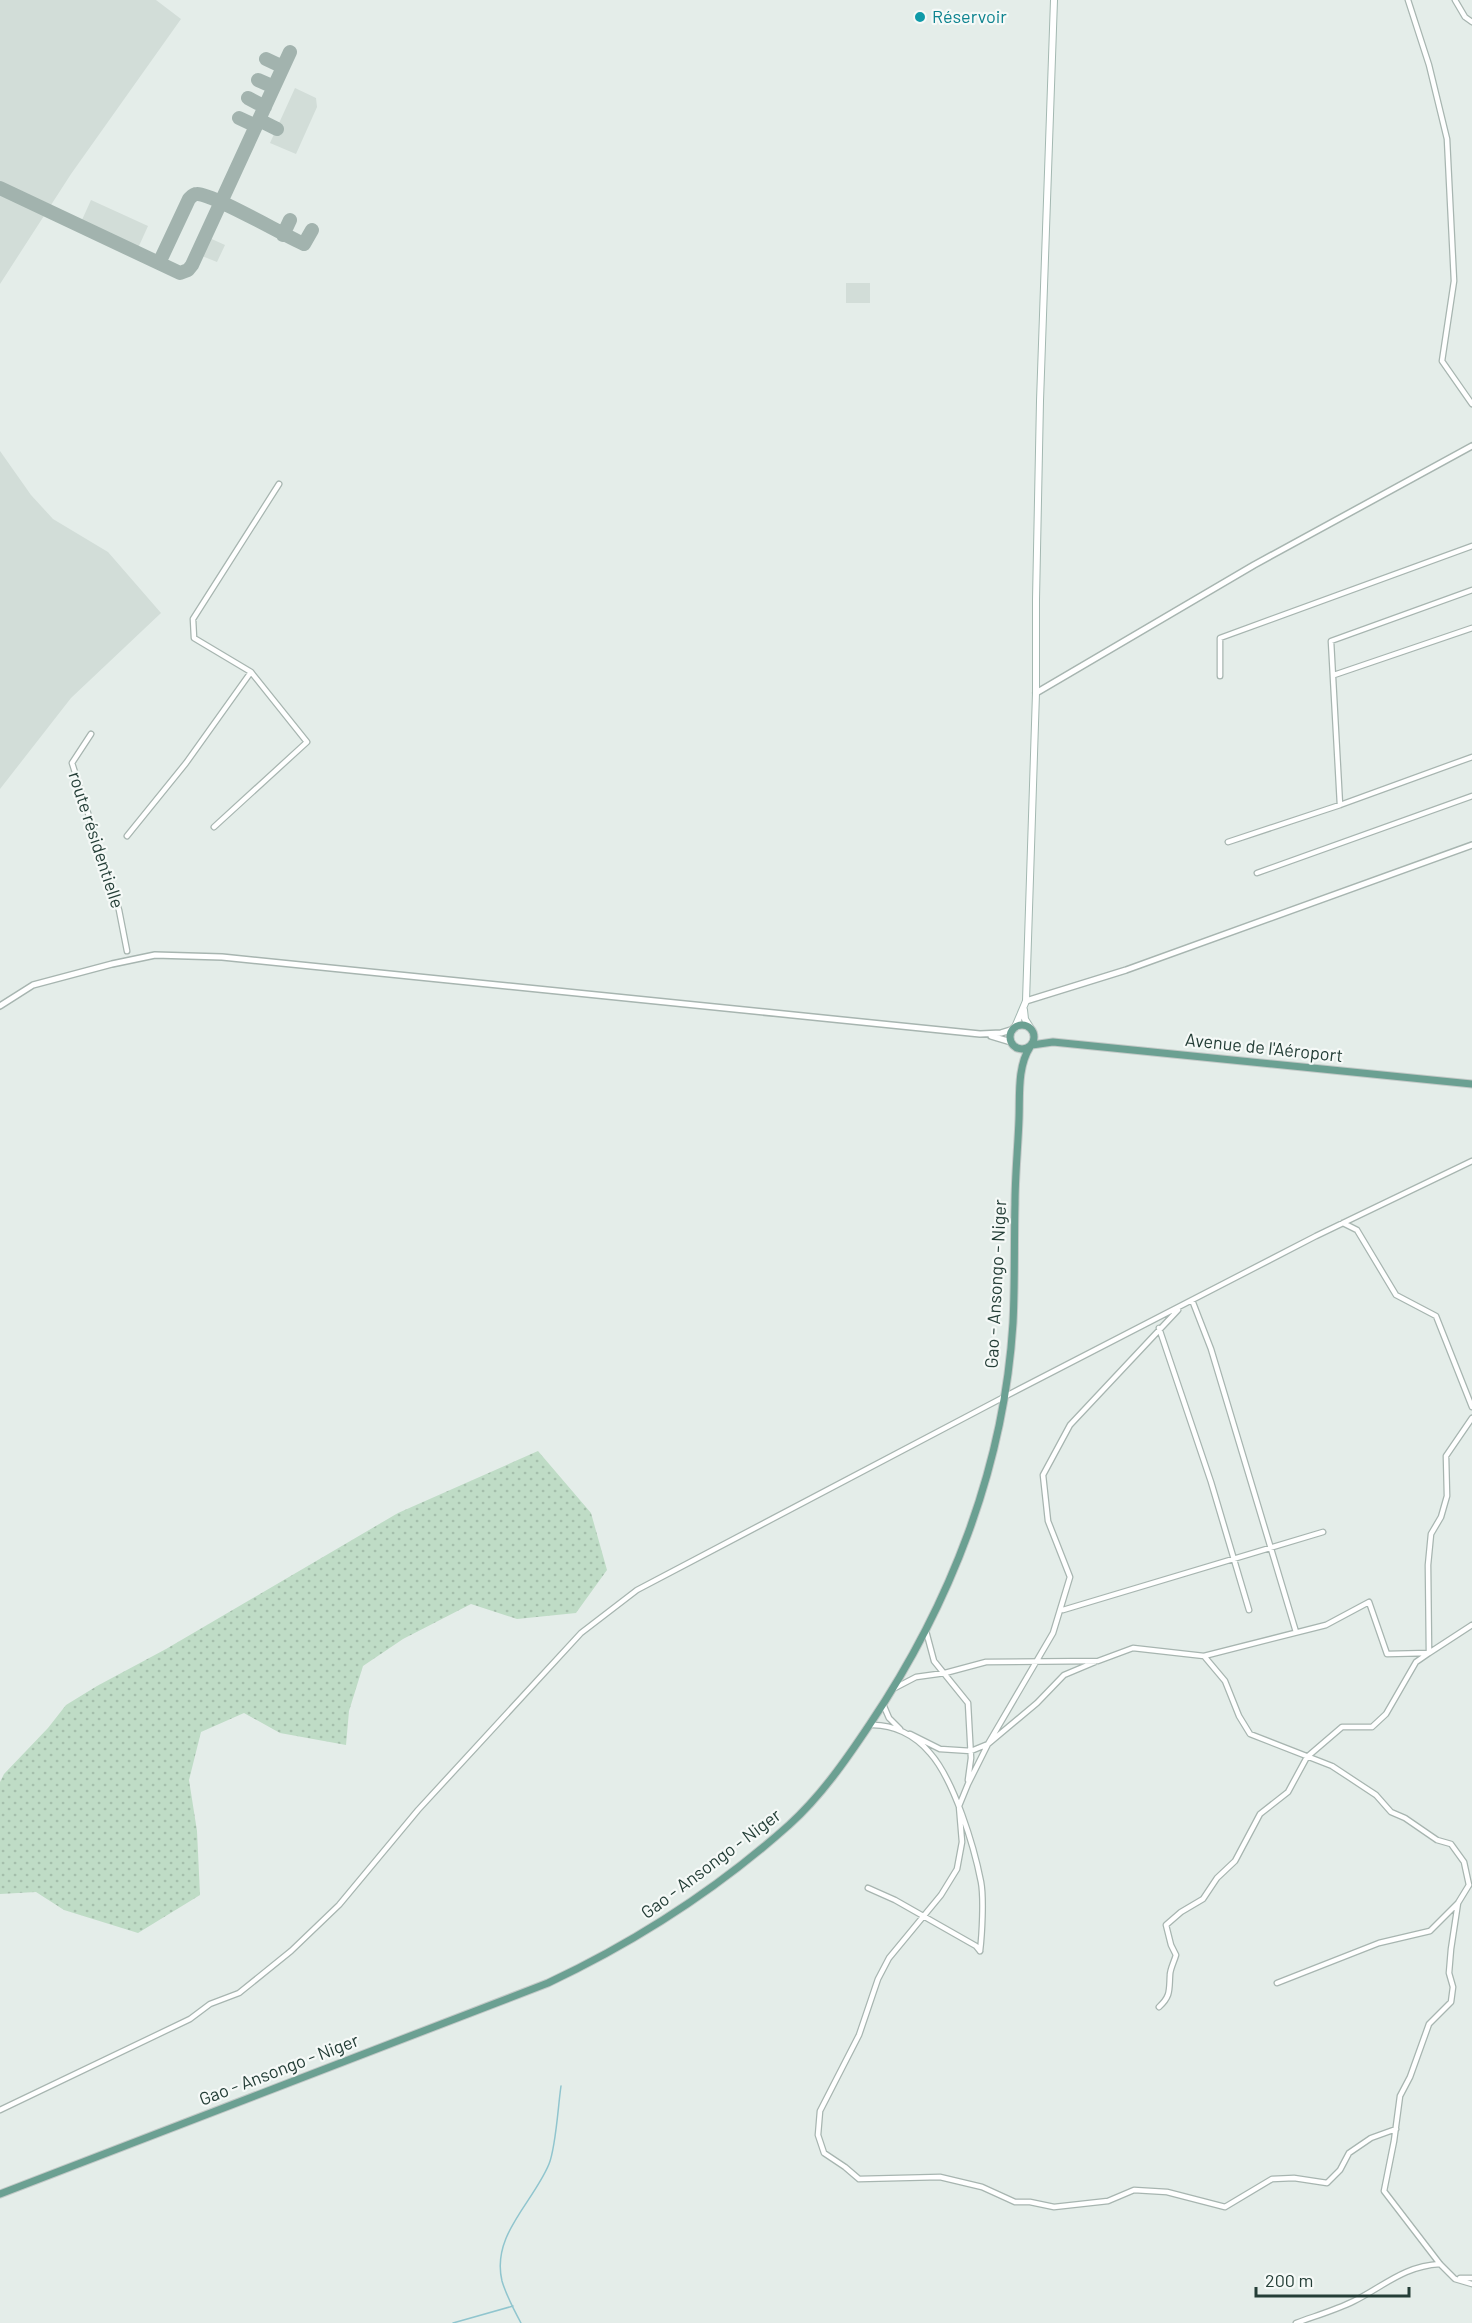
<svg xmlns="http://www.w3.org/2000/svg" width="1472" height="2323" font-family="Barlow,sans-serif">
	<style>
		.built { fill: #d2ddd8 }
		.green { fill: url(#green-dots) }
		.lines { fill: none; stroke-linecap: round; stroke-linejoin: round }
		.stream { stroke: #90c5ce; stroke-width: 1.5 }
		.taxiway { stroke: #a2b3ae; stroke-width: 14 }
		.minor-casing { stroke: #a7b5b0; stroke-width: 7 }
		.tertiary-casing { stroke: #a7b5b0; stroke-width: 8 }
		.secondary-casing { stroke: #a3b8b1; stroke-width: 8 }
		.primary-casing { stroke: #c2c9c7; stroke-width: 9 }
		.minor { stroke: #fff; stroke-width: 4.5 }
		.tertiary { stroke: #fff; stroke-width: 5 }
		.secondary { stroke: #fff; stroke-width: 6 }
		.primary { stroke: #6ba092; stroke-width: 7 }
		.culture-dot { fill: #0f9aa8; stroke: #f5f9f7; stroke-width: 2 }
		.labels { text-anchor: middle; stroke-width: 4.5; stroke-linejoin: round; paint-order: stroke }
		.culture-label { font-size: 18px; fill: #0d838f; stroke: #f5f9f7; text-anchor: start }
		.street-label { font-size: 18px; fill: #243e37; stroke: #f5f9f7 }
	</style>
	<defs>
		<pattern id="green-dots" width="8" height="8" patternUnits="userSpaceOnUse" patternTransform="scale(1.5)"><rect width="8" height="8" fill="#bfdcc6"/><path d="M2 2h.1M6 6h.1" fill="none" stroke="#a4beab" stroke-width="1.8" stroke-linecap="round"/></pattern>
	</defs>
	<rect width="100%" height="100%" fill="#e4ede9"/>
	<path class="built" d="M0,0H156L181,19L71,174L0,284Z
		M295,88L316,98L317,107L296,154L270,143Z
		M91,200L148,226L134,257L77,231Z
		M205,236L225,245L217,262L197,254Z
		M846,283H870V303H846Z
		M0,451L31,495L53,519L108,552L161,613L71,698L0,789Z"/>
	<path class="green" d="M538,1451L591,1513L607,1570L576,1613L517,1619L471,1604L403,1639L363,1666L349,1711L346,1745L280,1733L244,1713L201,1732L189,1780L197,1831L200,1895L138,1933L64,1910L36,1892L0,1894V1782L4,1774L48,1728L66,1705L97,1686L166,1649L398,1513Z"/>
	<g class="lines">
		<path class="stream" d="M453,2323L513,2306
			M521,2323C514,2310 506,2295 502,2281C491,2235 533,2203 549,2164C556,2147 558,2106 561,2086"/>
		<path class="taxiway" d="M266,59L283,67
			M258,80L274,87
			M248,98L265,107
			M239,118L256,126
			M259,120L277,129
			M0,188L180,273L188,270L192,265L290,52
			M283,235L290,220
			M159,263L189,199C192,196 193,194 197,194C211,193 285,236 304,244L312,230"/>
		<g class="minor-casing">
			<path id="minor" d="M1408,0L1429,65L1447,139L1454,281L1442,361L1472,404
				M1455,0L1465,17L1472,22
				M1334,675L1472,628
				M1220,676V638L1472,546
				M91,734L72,763L119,910L127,951
				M1340,805L1331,641L1472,590
				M214,827L307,742L251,672
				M127,836L186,763L251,672L194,638L193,619L279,484
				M1228,842L1340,805L1472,757
				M1257,873L1472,796
				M1343,1223L1357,1230L1396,1295L1436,1316L1472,1407
				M1192,1300L1211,1349L1296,1632
				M1178,1310L1070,1425L1043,1475L1048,1521L1070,1577L1053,1633L988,1744L968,1784L959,1806L962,1842L957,1869L941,1895L889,1958L878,1979L859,2035L820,2111L818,2135L824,2153L845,2167L859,2179L940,2177L982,2187L1015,2202H1030L1054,2207L1108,2201L1134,2190L1167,2192L1225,2207L1272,2179L1294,2178L1327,2183L1340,2170L1349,2153L1371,2138L1396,2129
				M1159,1328L1211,1482L1249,1610
				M1063,1610L1323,1532
				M926,1631L934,1661L968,1703L971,1758L968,1780
				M1204,1656L1326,1625L1369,1602L1387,1654L1429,1653L1472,1625
				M893,1689L916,1677L945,1673L986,1662L1098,1661L1133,1648L1204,1656L1225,1681L1239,1716L1250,1734L1332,1766L1376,1795L1391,1812L1405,1818L1437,1840L1451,1844L1464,1862L1469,1885
				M883,1704L889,1718L900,1729
				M870,1725C893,1724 915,1735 930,1753C954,1780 974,1846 981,1882C984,1898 982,1935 980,1951
				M910,1734L940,1749L971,1751L988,1744L1037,1703L1064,1675L1095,1662
				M868,1888L895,1900L976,1946L980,1951
				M1458,1903L1451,1949L1449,1973L1453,1987L1451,2002L1429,2024L1410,2077L1400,2096L1394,2141L1384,2191L1440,2264L1455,2279L1472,2284
				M1277,1983L1379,1943L1430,1931L1458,1903L1469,1885
				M1159,2007C1171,1996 1169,1990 1170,1975C1170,1969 1174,1962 1176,1955L1171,1945L1166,1925L1181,1912L1203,1899L1217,1878L1235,1861L1260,1814L1288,1792L1307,1757L1342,1727H1372L1386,1714L1416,1662L1429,1653L1428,1565L1431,1534L1441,1517L1447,1496L1446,1456L1472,1418
				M0,2110L190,2019L210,2004L239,1993L291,1951L339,1905L418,1810L581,1633L637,1590L1004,1397L1316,1236L1472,1161
				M1460,2278H1472
				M1296,2323C1315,2316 1336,2310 1354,2301C1384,2286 1404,2266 1440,2264"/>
		</g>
		<g class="tertiary-casing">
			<path id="tertiary" d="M1036,693L1254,565L1472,446
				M1026,1001L1126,970L1472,845
				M0,1006L33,985L112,964L155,955L222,957L980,1034L1001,1033L1014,1029
				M991,1036L1011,1042"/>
		</g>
		<g class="secondary-casing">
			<path id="secondary" d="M1024,1010L1025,1019L1030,1027
				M1015,1027L1026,1001L1036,693V600L1040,401L1054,0"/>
		</g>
		<g class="primary-casing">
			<path id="primary" d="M1010 1037a12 12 0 1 1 24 0a12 12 0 1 1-24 0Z
				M1032,1045L1053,1042L1472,1084
				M0,2194L548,1983C637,1941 715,1891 789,1825C821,1796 846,1760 870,1724C950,1605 1004,1468 1013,1323C1015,1284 1014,1244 1015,1204C1015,1176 1018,1147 1019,1119C1020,1096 1017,1067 1030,1047"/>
		</g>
		<use href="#minor" class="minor"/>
		<use href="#tertiary" class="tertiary"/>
		<use href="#secondary" class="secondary"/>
		<use href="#primary" class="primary"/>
	</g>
	<circle class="culture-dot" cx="920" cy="17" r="6"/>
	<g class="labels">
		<g class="culture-label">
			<text x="932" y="23">Réservoir</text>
		</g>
		<g class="street-label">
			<text transform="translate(96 840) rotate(72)" y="6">route résidentielle</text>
			<text transform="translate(1264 1048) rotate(6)" y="6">Avenue de l'Aéroport</text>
			<text transform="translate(996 1284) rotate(-87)" y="6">Gao - Ansongo - Niger</text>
			<text transform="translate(711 1864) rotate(-37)" y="6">Gao - Ansongo - Niger</text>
			<text transform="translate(279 2070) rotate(-21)" y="6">Gao - Ansongo - Niger</text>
		</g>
	</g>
	<path d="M1256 2287v9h153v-9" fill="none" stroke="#243e37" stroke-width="3"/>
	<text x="1265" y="2287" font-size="18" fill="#243e37" stroke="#f5f9f7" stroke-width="4.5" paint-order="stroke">200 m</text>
</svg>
